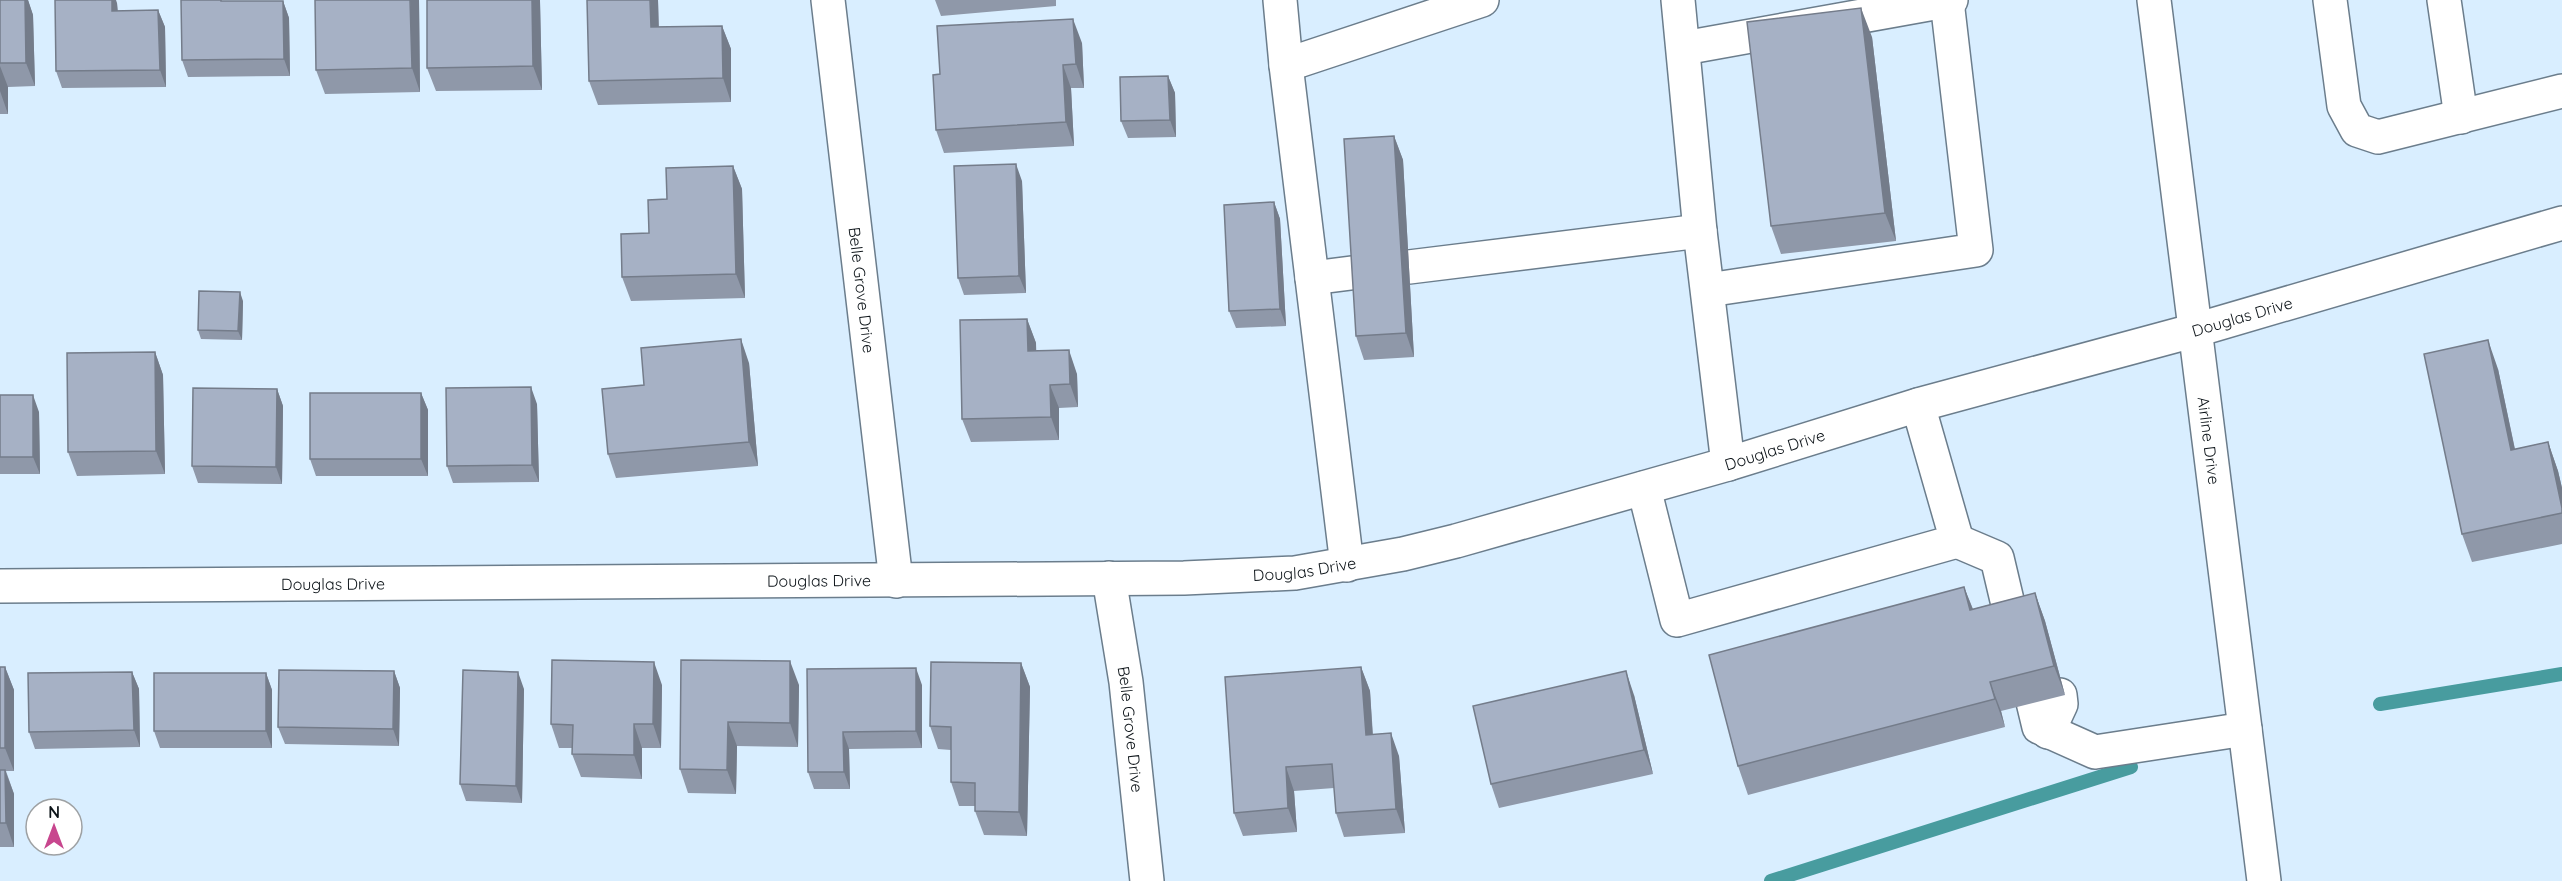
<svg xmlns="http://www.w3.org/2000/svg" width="2562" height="881" font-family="Quicksand,sans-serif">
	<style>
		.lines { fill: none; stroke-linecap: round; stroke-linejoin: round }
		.stream { stroke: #489c9f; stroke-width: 14 }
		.minor-casing { stroke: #6b7d8c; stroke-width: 36 }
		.major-casing { stroke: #6b7d8c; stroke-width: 36 }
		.minor { stroke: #fff; stroke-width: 33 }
		.major { stroke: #fff; stroke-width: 33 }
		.wall { fill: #8f98a9 }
		.shaded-wall { fill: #747c8a }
		.building { fill: #a6b1c5; stroke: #747c8a; stroke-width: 1.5 }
		.labels { text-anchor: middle; stroke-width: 5; stroke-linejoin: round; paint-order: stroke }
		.street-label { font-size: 16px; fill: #0c1318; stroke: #fff }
	</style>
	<rect width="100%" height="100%" fill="#d9eeff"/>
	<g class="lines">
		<path class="stream" d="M2380,704L2562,674
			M1771,881L2131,767"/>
		<g class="minor-casing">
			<g id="minor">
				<path id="s1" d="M828,0L896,581"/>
				<path d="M1280,0L1286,65L1347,565"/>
				<path d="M1678,0L1700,231L1728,464"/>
				<path d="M2330,0L2344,106L2357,130L2378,137L2562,91"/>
				<path d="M2444,0L2461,117"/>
				<path d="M1684,48L1951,0"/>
				<path d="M1286,65L1482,0"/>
				<path d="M1409,267L1700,231"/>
				<path d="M1312,278L1359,272"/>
				<path d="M1708,290L1976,250L1947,1"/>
				<path d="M1644,488L1677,620L1957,541L1918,405"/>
				<path d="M1957,541L1997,558L2014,630"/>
				<path id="s2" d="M1109,578L1126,682L1147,881"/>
				<path id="s3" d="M0,586L1184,578L1295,573L1403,554L1456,541L1728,464L1918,405L2196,330L2562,223"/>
				<path d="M2033,702L2039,727L2095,752L2245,729"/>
				<path d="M2048,732L2061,704L2060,695"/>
			</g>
		</g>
		<g class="major-casing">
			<g id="major">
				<path id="s4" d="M2154,0L2264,881"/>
			</g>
		</g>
		<use href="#minor" class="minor"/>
		<use href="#major" class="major"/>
	</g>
	<path class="wall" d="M0,0H28L33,15L35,86L8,87V114H0Z
		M419,0L420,92L325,94L316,70Z
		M427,0H540L542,90L436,91L427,68Z
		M658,0L659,27L722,26L731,49V102L598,105L589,81Z
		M935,0H1056V6L941,16Z
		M226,1H283L289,18L290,76L188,77L182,60Z
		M117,3L118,11L158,10L165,27L166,87L62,88L56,71Z
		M1872,37L1896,241L1781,254L1771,226Z
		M1082,43L1084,88H1071L1074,146L944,153L936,130L940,74Z
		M1168,76L1175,93L1176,137L1128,138L1121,121Z
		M1394,136L1403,160L1414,357L1364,360L1356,336Z
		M733,166L742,189L745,298L631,301L622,277L649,233Z
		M1022,181L1026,293L964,295L958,278Z
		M1274,202L1280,219L1286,326L1236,328L1229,311Z
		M243,301L242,340L201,339L198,330Z
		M1027,319L1036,343V351L1077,374L1078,407L1059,408V440L971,442L962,419Z
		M155,352L163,375L165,474L77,476L68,452Z
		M749,363L758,466L616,478L608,454L644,385Z
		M2498,369L2515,449L2548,442L2558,471L2562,488V544L2472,562L2462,534Z
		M277,389L283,406L282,484L198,483L192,466Z
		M421,393L428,410V476H316L310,459Z
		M0,395L39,412L40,474H0Z
		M537,404L539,482L453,483L447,466Z
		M1964,587L1973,609L2035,593L2045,621L2065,695L2001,711L2005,727L1748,795L1738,766Z
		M681,660L799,685L798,747L737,746L736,794L688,793L680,769Z
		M1021,663L1030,687L1027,836L984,835L975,811V806H959L951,782V750L938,749L930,726Z
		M0,667H5L14,690V771H6L14,794V847H0Z
		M1361,667L1370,691L1373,735L1399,756L1405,833L1344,837L1336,813L1334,788L1294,791L1297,832L1243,836L1234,813Z
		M807,669L922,685V748L849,749L850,789H814L808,772Z
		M394,671L400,688L399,746L285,744L278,727Z
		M132,672L139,689L140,747L35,749L29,732Z
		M266,673L272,690V748H160L154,731Z
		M662,685L661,748H642V779L581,777L572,754V748H559L551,724Z
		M524,689L522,803L466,801L460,784Z
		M1634,695L1653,774L1499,808L1491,784Z"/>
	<path class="shaded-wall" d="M25,0H28L33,15L35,86L26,63Z
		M112,0H116L117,3L118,28L112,11Z
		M410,0H419L420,92L412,68Z
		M532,0H540V2L542,90L533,66Z
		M650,0H658L659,51L651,27Z
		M283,1L289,18L290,76L284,59Z
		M1861,8L1872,37L1896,241L1885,213Z
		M158,10L165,27L166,87L160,70Z
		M1073,19L1082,43L1084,88L1076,64Z
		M722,26L731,49V102L723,78Z
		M1063,65L1071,88L1074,146L1066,122Z
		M0,66L8,87V114L0,91Z
		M1168,76L1175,93L1176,137L1170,120Z
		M1394,136L1403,160L1414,357L1406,333Z
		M1016,164L1022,181L1026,293L1019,276Z
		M733,166L742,189L745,298L736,274Z
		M1274,202L1280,219L1286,326L1280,309Z
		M240,292L243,301L242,340L238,331Z
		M1027,319L1036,343L1037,375L1028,351Z
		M741,339L749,363L758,466L749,442Z
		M2488,340L2498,369L2521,479L2511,450Z
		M1069,350L1077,374L1078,407L1070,384Z
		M155,352L163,375L165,474L156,451Z
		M1050,385L1059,408V440L1051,417Z
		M531,387L537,404L539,482L532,465Z
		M277,389L283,406L282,484L276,467Z
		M421,393L428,410V476L421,459Z
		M33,395L39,412L40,474L33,457Z
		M2548,442L2558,471L2562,488V508Z
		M1964,587L1975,615L1970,610Z
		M2035,593L2045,621L2065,695L2054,666Z
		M790,661L799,685L798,747L790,723Z
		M654,662L662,685L661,748L653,724Z
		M1021,663L1030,687L1027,836L1019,812Z
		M5,667L14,690V771L5,748Z
		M1361,667L1370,691L1374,759L1366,735Z
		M916,668L922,685V748L916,731Z
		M394,671L400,688L399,746L393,729Z
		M1626,671L1634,695L1653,774L1644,750Z
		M132,672L139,689L140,747L134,730Z
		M518,672L524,689L522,803L516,786Z
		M266,673L272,690V748L266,731Z
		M1990,682L2001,711L2005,727L1995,699Z
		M728,722L737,746L736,794L727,770Z
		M634,724L642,748V779L634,755Z
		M843,732L849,749L850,789L844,772Z
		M1391,733L1399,756L1405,833L1396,809Z
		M1286,767L1294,791L1297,832L1288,808Z
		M5,770L14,794V847L6,823Z"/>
	<path class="building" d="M0,0H25L26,63H0Z
		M55,0H112V11L158,10L160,70L56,71Z
		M181,0H221V1H283L284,59L182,60Z
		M315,0H410L412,68L316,70Z
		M427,0H532L533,66L427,68Z
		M587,0H650L651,27L722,26L723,78L589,81Z
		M1861,8L1885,213L1771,226L1747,22Z
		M1073,19L1076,64L1063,65L1066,122L936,130L933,75L940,74L937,26Z
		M1168,76L1170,120L1121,121L1120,77Z
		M1394,136L1406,333L1356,336L1344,139Z
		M1016,164L1019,276L958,278L954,166Z
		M733,166L736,274L622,277L621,234L649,233L648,200L667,199L666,168Z
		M1274,202L1280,309L1229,311L1224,205Z
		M199,291L240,292L238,331L198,330Z
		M1027,319L1028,351L1069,350L1070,384L1050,385L1051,417L962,419L960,320Z
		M741,339L749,442L608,454L602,389L644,385L641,348Z
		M2488,340L2511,450L2548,442L2562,508V513L2462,534L2424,354Z
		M155,352L156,451L68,452L67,353Z
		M531,387L532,465L447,466L446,388Z
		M193,388L277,389L276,467L192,466Z
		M310,393H421V459H310Z
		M0,395H33V457H0Z
		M1964,587L1970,610L2035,593L2054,666L1990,682L1995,699L1738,766L1709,655Z
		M552,660L654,662L653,724H634V755L572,754L573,725L551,724Z
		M681,660L790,661V723L728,722L727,770L680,769Z
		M931,662L1021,663L1019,812L975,811V783L951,782V727L930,726Z
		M0,667H5V748H0Z
		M1361,667L1366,735L1391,733L1396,809L1336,813L1332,764L1286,767L1288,808L1234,813L1225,677Z
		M916,668V731L843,732L844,772H808L807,669Z
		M279,670L394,671L393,729L278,727Z
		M463,670L518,672L516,786L460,784Z
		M1626,671L1644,750L1491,784L1473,706Z
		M132,672L134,730L29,732L28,673Z
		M154,673H266V731H154Z
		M0,770H5L6,823H0Z"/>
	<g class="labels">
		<g class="street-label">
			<text dy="6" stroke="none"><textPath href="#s1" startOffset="292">Belle Grove Drive</textPath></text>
			<text dy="6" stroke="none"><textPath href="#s3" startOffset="2277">Douglas Drive</textPath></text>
			<text dy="6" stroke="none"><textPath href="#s4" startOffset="444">Airline Drive</textPath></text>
			<text dy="6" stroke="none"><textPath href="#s3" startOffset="1791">Douglas Drive</textPath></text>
			<text dy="6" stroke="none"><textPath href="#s3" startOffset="1305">Douglas Drive</textPath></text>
			<text dy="6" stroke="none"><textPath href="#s3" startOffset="819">Douglas Drive</textPath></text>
			<text dy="6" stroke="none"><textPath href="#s3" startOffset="333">Douglas Drive</textPath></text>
			<text dy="6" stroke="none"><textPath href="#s2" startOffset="153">Belle Grove Drive</textPath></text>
		</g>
	</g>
	<g transform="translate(54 827)"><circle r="28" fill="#ffffff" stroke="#9ea1a3" stroke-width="1.5"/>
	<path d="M0-4.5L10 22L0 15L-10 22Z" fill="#c8468e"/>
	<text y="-9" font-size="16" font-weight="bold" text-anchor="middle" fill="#0c1318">N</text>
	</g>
</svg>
